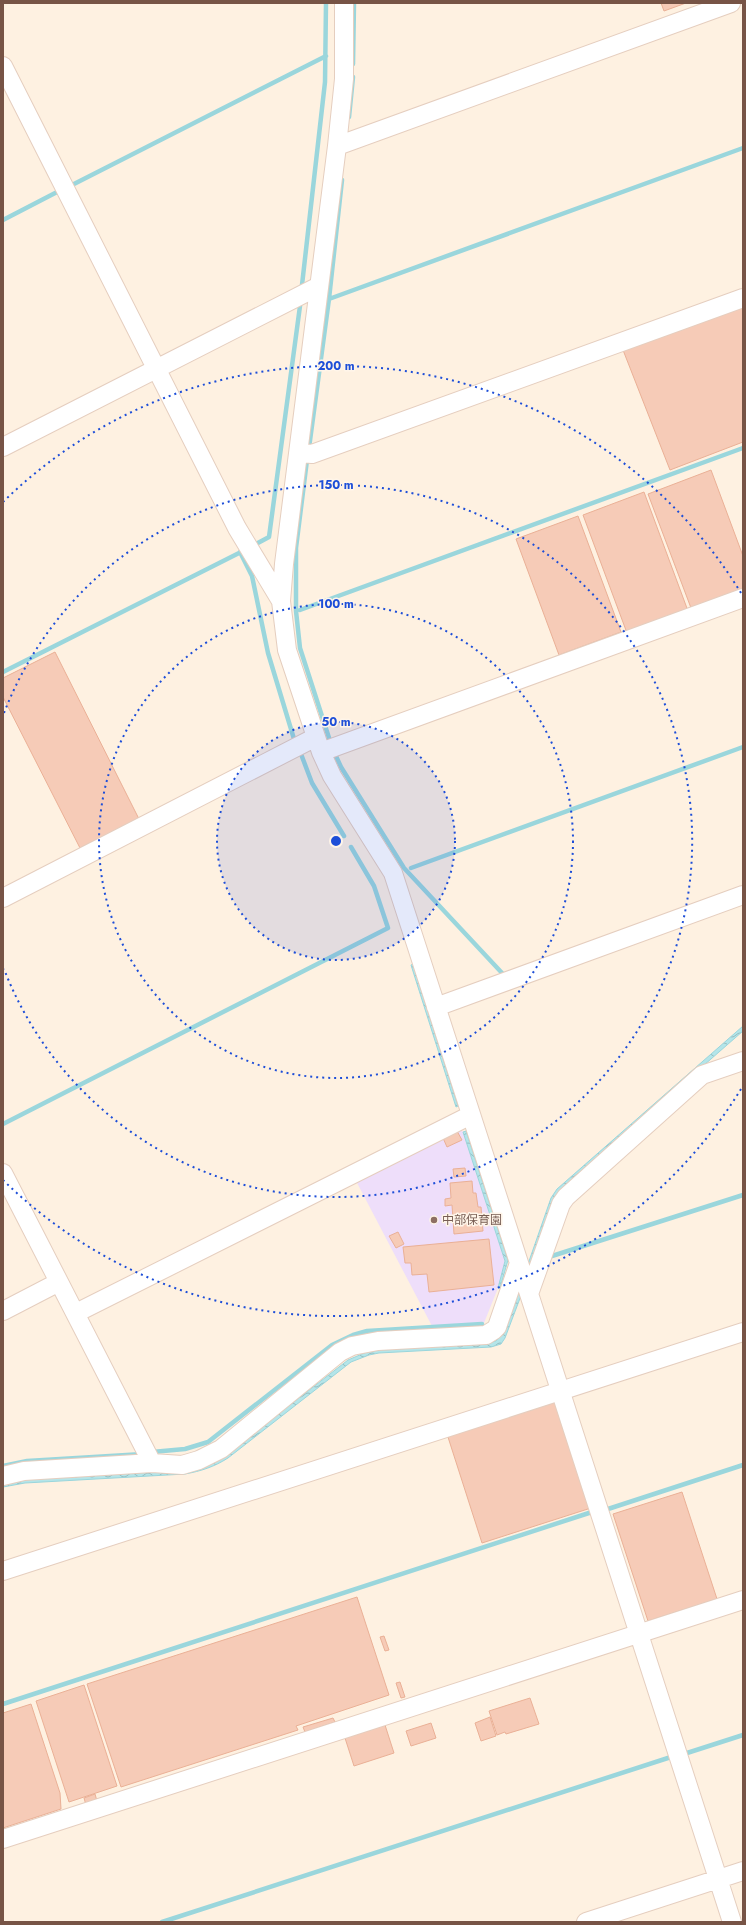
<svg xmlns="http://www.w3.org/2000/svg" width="746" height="1925" font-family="Jost,'Noto Sans JP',sans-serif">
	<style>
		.education { fill: #eedefa }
		.water { fill: url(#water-waves); stroke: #9ad6dc }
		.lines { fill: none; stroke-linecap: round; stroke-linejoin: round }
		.stream { stroke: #9ad6dc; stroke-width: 4.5 }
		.building { fill: #f6cbb7; stroke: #eab096 }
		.minor-casing { stroke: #e5cebf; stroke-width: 20 }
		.minor { stroke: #fff; stroke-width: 18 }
		.ring { fill: none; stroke: #1d4ed8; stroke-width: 2; stroke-dasharray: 2 4 }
		.education-dot { fill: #8d6e63; stroke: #fff5e9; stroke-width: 1.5 }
		.labels { text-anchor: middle; stroke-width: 3; stroke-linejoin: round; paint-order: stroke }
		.education-label { font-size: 12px; fill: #785e54; stroke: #fff5e9; text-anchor: start }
		.centre { fill: #1d4ed8; stroke: #fff5e9; stroke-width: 2 }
		.ring-label { font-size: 12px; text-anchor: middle; font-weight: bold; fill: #1d4ed8; stroke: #fff5e9; stroke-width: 3; stroke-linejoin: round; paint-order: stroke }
	</style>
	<defs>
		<pattern id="water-waves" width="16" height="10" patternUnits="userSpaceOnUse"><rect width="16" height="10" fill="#b4e5e9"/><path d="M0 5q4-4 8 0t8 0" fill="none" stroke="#97bcbf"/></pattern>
	</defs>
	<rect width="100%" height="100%" fill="#fef1e1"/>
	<path class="education" d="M460,1127L463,1132L505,1261L498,1288L484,1323L432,1326L355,1179Z"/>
	<path class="water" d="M413,964L458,1106L456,1107L411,965Z
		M743,1026V1031L576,1177L522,1293L505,1338L501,1344L491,1347L379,1353L369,1355L351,1362L228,1458C214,1467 201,1471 185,1474L25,1483L3,1487V1484L25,1479L183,1470C199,1468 211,1465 224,1456L348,1360L369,1351L488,1343L496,1341L504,1333L551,1198L557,1189Z
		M466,1131L508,1260L500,1288H498L505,1261L463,1132Z"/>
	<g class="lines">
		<path class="stream" d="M353,64L354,3
			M349,117L353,77
			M72,185L326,56
			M3,220L59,191
			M302,285L325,82L326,3
			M329,299L743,148
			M309,448L329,299L342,180
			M307,460L296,548V611L300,648L330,741
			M256,544L269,537L300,306
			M240,552L252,576L268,653L294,739
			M300,610L743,448
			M3,672L243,551
			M301,754L312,783L344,836
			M335,754L341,767L404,868L502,973
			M411,868L743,747
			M3,1124L388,928L374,886L351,847
			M552,1256L743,1195
			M152,1452L185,1449L208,1442L332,1345L353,1335L367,1331L482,1324
			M3,1466L27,1461L143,1454
			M608,1509L743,1465
			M3,1704L592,1512
			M687,1753L743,1735
			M162,1922L671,1757"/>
	</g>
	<path class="building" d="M661,3H686L664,11Z
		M743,304V442L670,470L623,350Z
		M711,470L743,556V589L691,608L648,494Z
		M644,492L688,611L627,633L583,515Z
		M578,516L621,632L559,655L516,539Z
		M55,652L139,819L80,848L3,697V678Z
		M457,1131L462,1140L447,1147L443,1138Z
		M465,1168L466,1176L454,1177L453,1169Z
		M472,1181L473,1193H476L478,1207H481L483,1231L454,1234L452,1205L445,1206V1199L451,1198L450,1183Z
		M398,1232L404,1244L396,1248L389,1236Z
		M489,1239L494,1285L429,1292L427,1274L412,1275L411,1263H405L403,1247Z
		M556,1400L591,1508L482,1543L447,1434Z
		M682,1492L717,1599L648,1621L613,1514Z
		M357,1597L389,1695L296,1726L298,1730L121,1787L87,1684Z
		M384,1636L389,1650L385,1651L380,1637Z
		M400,1682L405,1697L401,1698L396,1683Z
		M84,1685L117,1786L69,1802L36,1701Z
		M530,1698L539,1724L506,1734L505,1732L497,1735L489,1711Z
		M31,1704L60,1793L61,1809L3,1828V1713Z
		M490,1717L496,1736L481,1741L475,1723Z
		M333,1718L335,1722L305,1732L303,1727Z
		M431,1723L436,1738L411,1746L406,1731Z
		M385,1725L394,1753L354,1766L345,1738Z
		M95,1794L97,1801L86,1805L84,1798Z"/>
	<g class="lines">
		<g class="minor-casing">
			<path id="minor" d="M344,3V79L337,146L284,564L281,601L287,650L321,752L332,776L393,873L732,1922
				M3,66L237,528L281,601
				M337,146L731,3
				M3,447L319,286
				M299,453L312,454L743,298
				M321,752L743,598
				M3,898L316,737
				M436,1007L743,895
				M3,1173L152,1463
				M529,1294L561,1204L566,1197L702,1075L743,1061
				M3,1311L59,1282
				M76,1313L471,1115
				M3,1476L24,1471L152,1463L182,1465L199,1460L221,1449L340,1352L352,1346L378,1341L486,1335L494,1330L497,1327L519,1263
				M3,1571L743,1332
				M3,1839L743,1600
				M586,1922L743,1871"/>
		</g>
		<use href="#minor" class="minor"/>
	</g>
	<circle cx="336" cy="841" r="119" fill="#1d4ed8" fill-opacity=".12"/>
	<g class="ring">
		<circle cx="336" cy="841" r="119"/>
		<circle cx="336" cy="841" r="237"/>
		<path d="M4 713A356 356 0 1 1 4 969"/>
		<path d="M741 1089A475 475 0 0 1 3 1180M3 502A475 475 0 0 1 741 593"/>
	</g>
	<circle class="education-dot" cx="434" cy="1220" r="4"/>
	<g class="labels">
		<g class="education-label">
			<text x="442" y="1224">中部保育園</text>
		</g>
	</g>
	<circle cx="336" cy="841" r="6" class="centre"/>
	<g class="ring-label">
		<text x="336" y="370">200 m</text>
		<text x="336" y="489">150 m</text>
		<text x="336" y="608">100 m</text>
		<text x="336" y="726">50 m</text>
	</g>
	<rect width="746" height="1925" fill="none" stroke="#775446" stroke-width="8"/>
</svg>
